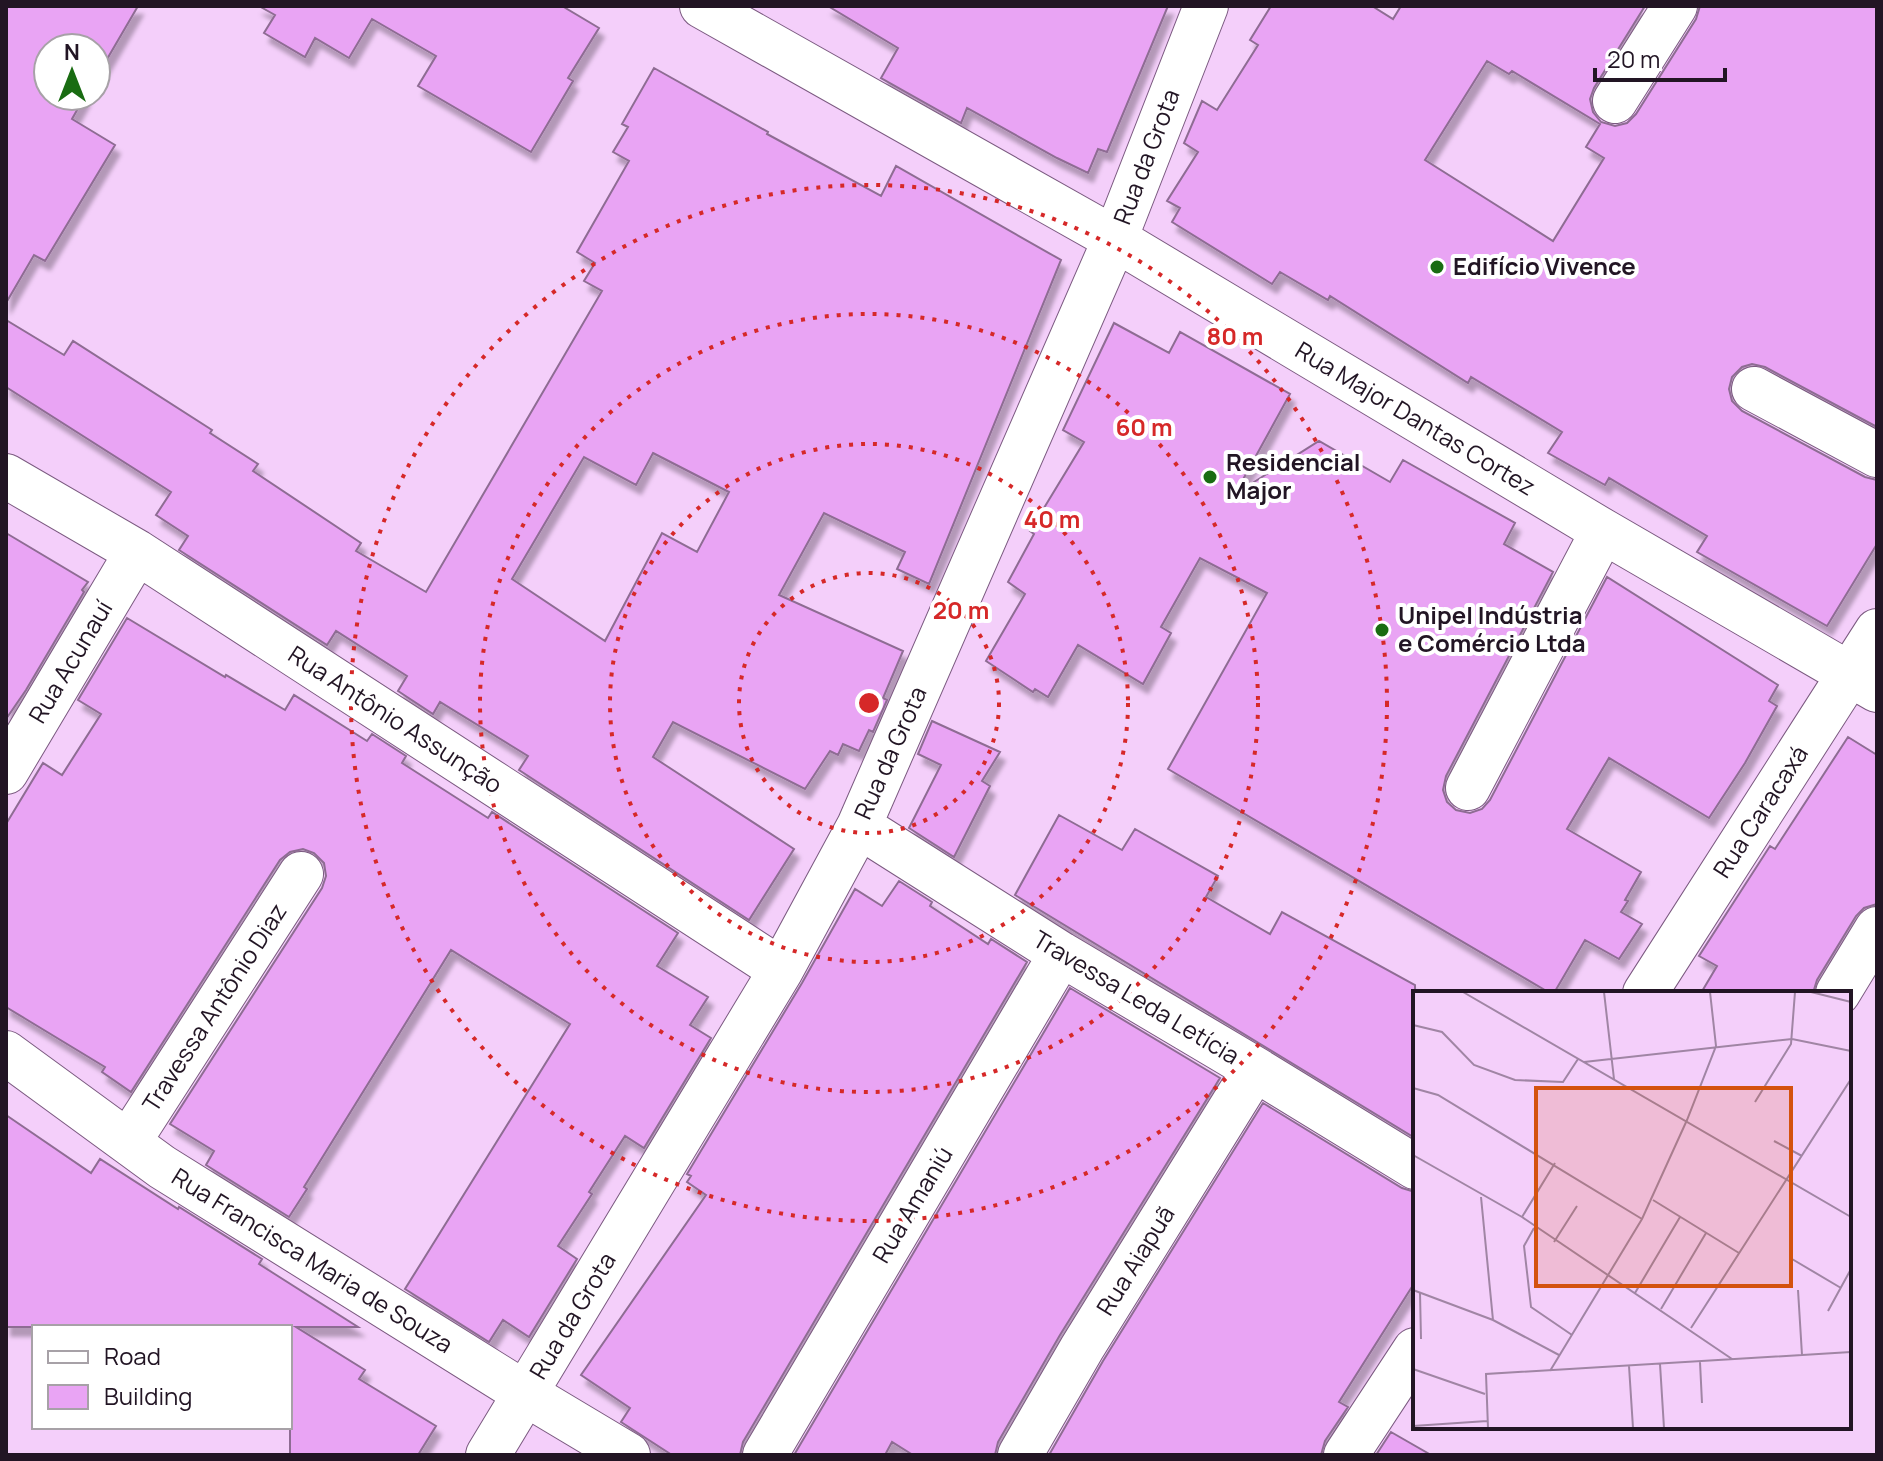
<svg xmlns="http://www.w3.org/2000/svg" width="1883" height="1461" font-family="Manrope,sans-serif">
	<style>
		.building { fill: #e9a4f4; stroke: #8e6c93; stroke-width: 2; fill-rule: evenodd; filter: url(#shadow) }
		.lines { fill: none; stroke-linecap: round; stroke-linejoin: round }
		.minor-casing { stroke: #7b5a80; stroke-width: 46 }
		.minor { stroke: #fff; stroke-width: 44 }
		.ring { fill: none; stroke: #d62828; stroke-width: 4; stroke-dasharray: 4 8 }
		.poi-dot { fill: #196c12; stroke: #fff; stroke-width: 3 }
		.labels { text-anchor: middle; stroke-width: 8; stroke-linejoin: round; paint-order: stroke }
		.street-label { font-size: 24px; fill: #221524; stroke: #fff }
		.poi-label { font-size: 24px; font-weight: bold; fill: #221524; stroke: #fff; text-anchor: start }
		.inset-road { fill: none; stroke: #a085a4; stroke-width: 2 }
		.view { fill: #d4520e; fill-opacity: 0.15; stroke: #d4520e; stroke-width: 4 }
		.inset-edge { fill: none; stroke: #221524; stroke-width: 4 }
		.centre { fill: #d62828; stroke: #fff; stroke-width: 4 }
		.ring-label { font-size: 24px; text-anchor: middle; font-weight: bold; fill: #d62828; stroke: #fff; stroke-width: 8; stroke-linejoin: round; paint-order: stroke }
	</style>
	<defs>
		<filter id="shadow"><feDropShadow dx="5" dy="9" stdDeviation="2" flood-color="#0004"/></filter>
	</defs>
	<rect width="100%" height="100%" fill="#f4cffa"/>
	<path class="building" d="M6,6H138L96,78V48H48V96H85L72,119L115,145L45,261L34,255L6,303Z
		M259,6H562L599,28L568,78L573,81L531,152L418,86L436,56L372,19L349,58L315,38L305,57L264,33L275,15Z
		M828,6H1168L1107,152L1098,149L1088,173L1057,158L967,108L961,123L881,78L898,48Z
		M1271,6H1372L1393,19L1401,6H1645L1594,88L1590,99L1593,112L1601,122L1615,126L1627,123L1636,114L1696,19L1700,6H1877V427L1765,367L1752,364L1742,367L1732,377L1729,389L1732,401L1742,411L1865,477L1877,480V544L1827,626L1697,552L1707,536L1609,478L1605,485L1548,453L1562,432L1471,377L1468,383L1330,296L1328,300L1280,272L1272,284L1172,222L1180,208L1167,201L1198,152L1184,143L1202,101L1217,110L1258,45L1250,40ZM1487,61L1509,74L1512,71L1600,124L1586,147L1604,158L1553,241L1425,160Z
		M654,68L768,132L767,134L881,196L896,166L1061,260L929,584L897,569L905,552L824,513L779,595L903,651L883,698L887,700L873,732L869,730L859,751L843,744L838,755L830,751L805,789L673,722L653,757L794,849L749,920L519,770L528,756L440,702L433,714L398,691L407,676L336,631L327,645L179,550L188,536L156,515L171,492L6,387V320L64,355L73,341L212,430L210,433L258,464L253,471L361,543L356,551L426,592L602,291L584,281L595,263L577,252L629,161L613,152L628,127L622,124ZM653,453L729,492L697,552L662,533L605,641L512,579L584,457L636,485Z
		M1114,323L1169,353L1180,332L1290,394L1235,494L1319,441L1390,482L1403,460L1515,523L1504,544L1553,572L1446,776L1443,790L1447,802L1456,810L1470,813L1482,809L1490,800L1607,577L1778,685L1769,701L1777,706L1745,763L1709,818L1609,758L1567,829L1641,872L1625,900L1628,901L1621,912L1642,924L1619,959L1585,940L1554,993H1550L1168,769L1267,593L1200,558L1161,627L1171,633L1143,684L1078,645L1048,697L1035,689L1033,692L986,661L1025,594L1008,582L1034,534L1030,531L1084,442L1063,430Z
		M6,533L88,582L82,590L84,592L26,690L6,719Z
		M127,618L225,677L226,675L285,710L294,695L367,741L372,734L406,756L402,763L488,818L492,812L678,933L657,966L708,997L690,1025L711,1038L644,1148L625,1136L589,1192L592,1194L558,1246L577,1259L529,1337L503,1320L489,1342L405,1289L570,1024L451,950L304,1187L307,1189L289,1217L206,1165L214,1151L170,1124L322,888L326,876L324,863L314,853L303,849L290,852L280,860L131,1092L102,1072L105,1067L6,1007V824L43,763L62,775L101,714L78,700Z
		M932,721L1000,752L982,781L990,786L954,857L909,828L941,765L918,754Z
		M1848,737L1877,755V904L1864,908L1856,916L1817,980L1813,993H1701L1717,966L1699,956L1770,846L1775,849Z
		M1059,815L1122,850L1135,829L1218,876L1206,897L1270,934L1282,912L1415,985V1138L1015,895Z
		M899,881L932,902L930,906L988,944L991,939L1027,962L743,1442L740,1455H672L621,1422L630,1408L581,1375L706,1195L687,1182L691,1176L687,1174L802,983L855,889L882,906Z
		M1070,988L1220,1078L1060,1335L998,1442L995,1455H913L892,1442L885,1455H794Z
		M1263,1103L1402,1188L1415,1192V1282L1339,1402L1348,1407L1325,1441L1321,1455H1049L1103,1361Z
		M6,1115L91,1173L100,1159L178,1209L179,1207L262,1259L259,1264L358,1327H296L365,1370L359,1379L436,1426L418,1455H290V1327H6Z
		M1391,1432L1431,1455H1376Z"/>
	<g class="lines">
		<g class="minor-casing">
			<path id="minor" d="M702,6L1115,239L1603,531L1877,690
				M1615,101L1675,6
				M1754,389L1877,455
				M6,476L137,552L781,970
				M6,772L137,552
				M1468,788L1603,531
				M859,826L1061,954L1255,1069L1415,1167
				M1645,993L1877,631
				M1838,993L1877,929
				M6,1053L162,1167L526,1394L628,1455
				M129,1141L301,874
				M488,1455L781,970L859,826L1115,239L1206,6
				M765,1455L1061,954
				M1020,1455L1082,1348L1255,1069
				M1346,1455L1415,1350"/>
		</g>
		<use href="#minor" class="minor"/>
	</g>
	<g class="ring">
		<circle cx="869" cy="703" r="130"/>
		<circle cx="869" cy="703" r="259"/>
		<circle cx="869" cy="703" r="389"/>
		<circle cx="869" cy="703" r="518"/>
	</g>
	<g class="poi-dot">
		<circle cx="1437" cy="267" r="8"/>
		<circle cx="1210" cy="477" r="8"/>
		<circle cx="1382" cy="630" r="8"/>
	</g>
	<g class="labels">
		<g class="street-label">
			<text transform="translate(1147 157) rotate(-69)" y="8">Rua da Grota</text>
			<text transform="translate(1415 419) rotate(31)" y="8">Rua Major Dantas Cortez</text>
			<text transform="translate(71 662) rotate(-59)" y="8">Rua Acunauí</text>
			<text transform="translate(395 720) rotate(33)" y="8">Rua Antônio Assunção</text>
			<text transform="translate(891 753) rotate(-66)" y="8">Rua da Grota</text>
			<text transform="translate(1761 812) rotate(-57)" y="8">Rua Caracaxá</text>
			<text transform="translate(1136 998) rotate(31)" y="8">Travessa Leda Letícia</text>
			<text transform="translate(215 1008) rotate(-57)" y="8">Travessa Antônio Diaz</text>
			<text transform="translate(913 1205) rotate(-59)" y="8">Rua Amaniú</text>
			<text transform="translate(312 1261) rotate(32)" y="8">Rua Francisca Maria de Souza</text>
			<text transform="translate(1136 1261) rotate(-58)" y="8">Rua Aiapuã</text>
			<text transform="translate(573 1316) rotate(-59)" y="8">Rua da Grota</text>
		</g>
		<g class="poi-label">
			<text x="1453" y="275">Edifício Vivence</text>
			<text x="1226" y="471">Residencial<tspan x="1226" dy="28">Major</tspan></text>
			<text x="1398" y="624">Unipel Indústria<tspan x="1398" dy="28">e Comércio Ltda</tspan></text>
		</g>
	</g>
	<g transform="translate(1413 991)">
		<rect width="438" height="438" fill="#f4cffa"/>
		<path class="inset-road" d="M50,1L438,226M191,1L201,88M398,1L438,11M0,34L29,41L61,74L102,89L150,91L165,68M171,71L379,48L438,60M0,97L25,104L229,228M342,111L378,53L382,1M361,150L389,165M0,164L109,226L319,368M68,206L80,329M240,209L326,262M109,226L142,172M121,237L111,255L118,316L159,344M141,251L164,215M379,268L428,297M0,299L80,329L146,364M385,299L389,364M7,302L8,348M222,302L267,226M248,318L293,242M415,320L438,278M278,337L438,88M287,371L289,412M247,373L251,437M216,375L220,437M0,378L72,403M137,380L229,228L274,129L303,55L297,1M0,435L74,430M75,437L73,383L438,361"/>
		<path class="view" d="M123,97H378V295H123Z"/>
		<rect width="438" height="438" class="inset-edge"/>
	</g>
	<circle cx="869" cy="703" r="12" class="centre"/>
	<g class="ring-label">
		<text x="1235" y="345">80 m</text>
		<text x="1144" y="436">60 m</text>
		<text x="1052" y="528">40 m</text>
		<text x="961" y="619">20 m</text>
	</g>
	<rect width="1883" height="1461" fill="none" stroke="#221524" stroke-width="16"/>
	<rect x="32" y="1325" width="260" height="104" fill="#ffffff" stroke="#a7a1a7" stroke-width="2"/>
	<rect x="48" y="1351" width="40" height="12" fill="#ffffff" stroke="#a7a1a7" stroke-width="2"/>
	<text x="104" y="1365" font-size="24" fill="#221524">Road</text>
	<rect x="48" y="1385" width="40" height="24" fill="#e9a4f4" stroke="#a7a1a7" stroke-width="2"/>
	<text x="104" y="1405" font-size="24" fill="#221524">Building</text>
	<g transform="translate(72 72)"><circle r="38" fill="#ffffff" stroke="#a7a1a7" stroke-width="2"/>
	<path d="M0-6L14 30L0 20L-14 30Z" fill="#196c12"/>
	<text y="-12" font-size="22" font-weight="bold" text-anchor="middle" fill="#221524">N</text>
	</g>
	<path d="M1595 68v12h130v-12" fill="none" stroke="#221524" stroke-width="4"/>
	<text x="1607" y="68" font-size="24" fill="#221524" stroke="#ffffff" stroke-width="6" paint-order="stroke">20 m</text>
</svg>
